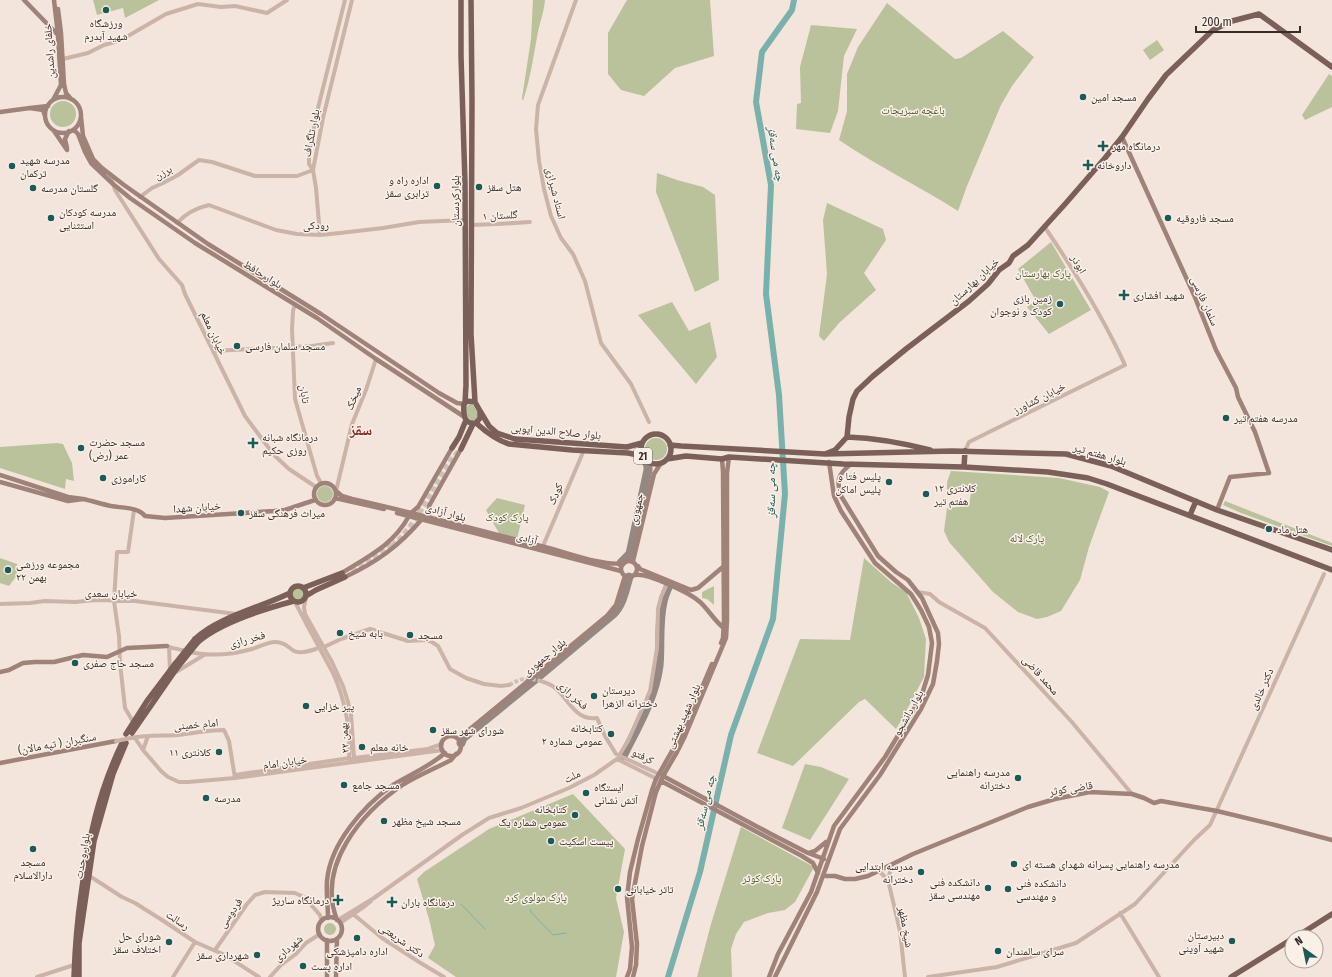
<svg xmlns="http://www.w3.org/2000/svg" width="1332" height="977" font-family="'Fira Sans Condensed','Noto Naskh Arabic',sans-serif">
	<style>
		.green { fill: #b9c29b }
		.lines { fill: none; stroke-linecap: round; stroke-linejoin: round }
		.stream { stroke: #79b1ad; stroke-width: 1 }
		.river { stroke: #79b1ad; stroke-width: 6 }
		.taxiway { stroke: #958882; stroke-width: 9 }
		.tertiary-tunnel { stroke: #cdc0b7; stroke-width: 4; stroke-dasharray: 4 2; stroke-linecap: butt }
		.primary-tunnel { stroke: #cdc0b7; stroke-width: 5.5; stroke-dasharray: 5.5 3; stroke-linecap: butt }
		.tertiary { stroke: #cbb4a7; stroke-width: 4 }
		.secondary { stroke: #9f8278; stroke-width: 4.5 }
		.primary { stroke: #7a6058; stroke-width: 5.5 }
		.tertiary-bridge { stroke: #cbb4a7; stroke-width: 4 }
		.primary-bridge { stroke: #7a6058; stroke-width: 5.5 }
		.poi-dot { fill: #1c5a58; stroke: #faf0e8; stroke-width: 1.5 }
		.labels { text-anchor: middle; stroke-width: 3; stroke-linejoin: round; paint-order: stroke }
		.shield { fill: #faf0e8; stroke: #726662; stroke-width: 1 }
		.shield-label { font-size: 10px; font-weight: bold; fill: #372b28 }
		.poi-label { font-size: 11px; fill: #372b28; stroke: #faf0e8; text-anchor: start }
		.street-label { font-size: 11px; fill: #372b28; stroke: #faf0e8 }
		.park-label { font-size: 11px; fill: #4b572b; stroke: #faf0e8 }
		.water-label { font-size: 12px; font-style: italic; fill: #1c5a58; stroke: #faf0e8 }
		.district-label { font-size: 15px; font-weight: bold; fill: #892c1e; stroke: #faf0e8 }
	</style>
	<rect width="100%" height="100%" fill="#f3e5db"/>
	<path class="green" d="M93,0H159L125,18L123,8L97,15Z
		M533,0H545C544,13 539,24 537,37C533,59 530,80 523,101L522,98L531,39Z
		M627,0H710L714,56L675,68L644,96L621,90L608,74V33Z
		M887,3L955,59L961,58L1003,31L1034,57L1012,86L1001,105L967,186L958,211C919,186 877,166 839,140L847,111V74L858,47Z
		M811,25L857,29L844,56L838,111L830,133L796,129L797,104L801,103L800,67Z
		M1157,40L1164,50L1150,60L1143,50Z
		M1329,74L1332,76V107L1305,120L1302,115Z
		M50 114a13 13 0 1 1 26 0a13 13 0 1 1-26 0Z
		M657,173L677,180L703,187L715,195L719,280L695,292L656,192Z
		M827,203L883,229L886,240L864,273L876,290L839,323L824,341L819,336L827,274L823,220Z
		M1051,242L1091,310L1049,334L1027,307L1036,301L1018,269Z
		M672,302L689,331L710,322L717,357L696,384L638,315Z
		M470,404L473,405L478,413L476,420L473,421C466,417 462,408 470,404Z
		M645 449a11 11 0 1 1 22 0a11 11 0 1 1-22 0Z
		M57,443L63,444L72,463L74,481L66,479L65,489L0,468V447Z
		M951,471L1059,478L1100,487L1109,492L1089,547L1080,580L1061,611L1047,617L1037,619L1018,612L993,592L949,542L944,531L947,508L969,506L971,492L947,493V482Z
		M317 494a8 8 0 1 1 16 0a8 8 0 1 1-16 0Z
		M497,498L525,505L517,539L500,535L486,510Z
		M1225,501L1332,543V546L1241,513L1223,505Z
		M0,558L17,564V575L9,586L0,583Z
		M864,558L892,583L906,592L919,618L926,639L924,677L901,721L896,729L865,699L859,702L793,766L757,753L800,639L850,640Z
		M714,586V605L707,599L702,598V592Z
		M292 594a6 6 0 1 1 12 0a6 6 0 1 1-12 0Z
		M805,764L821,767L849,779L810,840L782,828Z
		M573,794L625,849L616,898L624,932L616,977H456L428,958L435,945L429,919L417,879L424,872L489,829Z
		M741,827L814,867L795,902L785,910L768,913L744,922L736,934L731,949L732,977H697L711,924Z
		M324 929a6 6 0 1 1 12 0a6 6 0 1 1-12 0Z"/>
	<g class="lines">
		<path class="stream" d="M461,904L485,929
			M530,909L531,912L553,935L566,933"/>
		<path class="river" d="M668,977L700,872L731,735L773,619L785,494L779,395L766,294L771,185L756,102L762,52L792,10L794,0"/>
		<path class="taxiway" d="M621,563L630,554L648,470V466L645,459
			M461,743L463,738L539,676L613,614C623,604 625,590 629,577
			M623,756C637,728 655,698 659,666C661,645 658,623 663,602C664,596 667,590 669,585"/>
		<path class="tertiary-tunnel" d="M509,685C522,678 526,677 541,681"/>
		<path class="primary-tunnel" d="M392,546C423,520 432,480 459,451
			M351,570L377,554L394,541"/>
		<path class="tertiary" d="M576,0L538,105L536,129L539,161L544,189L551,216L561,238L573,254L585,281L601,343L631,384L649,422
			M63,59L88,53L104,45L115,42L128,36L166,14L198,4L221,7L235,6L267,13L287,0
			M313,170L323,118L352,0
			M110,174L115,190L159,259L182,285L185,294L245,416L274,455L289,469L316,487
			M140,197L152,188L163,183L178,175L199,160L212,162L255,176H297L313,170
			M177,223C186,213 196,208 209,205L276,230L297,234L320,235L340,233L383,228L419,222L466,220
			M471,225L498,224L530,222
			M320,235L316,188L313,170L309,164V155L316,116L345,0
			M295,304L293,311L292,329L295,399L317,476L321,483
			M213,351L312,346L333,343
			M965,451L969,442L1125,365C1103,317 1074,270 1044,226
			M336,491L352,424L366,390L376,359
			M543,546L584,450
			M918,592L930,594L939,602L985,628L1071,721L1132,794
			M295,602L307,625
			M0,604L30,603L45,601L75,602L96,600L135,601L236,614
			M305,614L304,607L306,598
			M167,646C171,648 177,649 182,650C206,657 228,656 252,649C259,647 268,642 275,642C284,642 288,647 294,651C300,654 310,651 316,649
			M169,647L170,671
			M324,647L341,639L370,629L408,641L426,640L432,642L438,646L450,669L466,678L484,684L501,686L509,685
			M332,662L343,686L348,702L351,714L354,758L352,762
			M176,672L204,655
			M333,673C345,700 351,731 349,760
			M541,681C545,683 551,684 555,688C569,699 575,721 597,718L605,736L616,754L661,775
			M132,720L125,708L120,663L119,636L114,601L117,552H128L134,510
			M131,738C147,735 162,736 178,735C194,733 209,730 224,730L229,741L235,778
			M135,738L143,750L148,736
			M143,750L161,771L168,777L179,782H188L235,778L443,750
			M354,758L428,749L442,744
			M617,759L661,781
			M235,775L350,758
			M879,871L888,880L892,864
			M88,875L122,897L135,903L162,920L195,942L225,955L259,977
			M888,880L900,931L905,977
			M1120,913L1159,977
			M353,914L382,938L419,962L444,977
			M338,920L374,898L462,835L489,818L521,808L569,788L594,775L617,759L628,741L650,691L657,648L658,609L661,597L667,584
			M340,923L365,906L371,901
			M215,950L247,904L255,895L265,892L295,893L304,897L320,915L322,921
			M37,977L74,965
			M173,977L195,942
			M270,977L281,965L296,954L306,943L320,934
			M928,977L997,967L1076,943L1135,904L1194,840L1210,825L1324,574"/>
		<path class="secondary" d="M24,0L58,35
			M58,9L61,33L64,84L66,93L71,99
			M45 115a18 18 0 1 1 36 0a18 18 0 1 1-36 0Z
			M53,100L61,85L58,35L54,0
			M0,112L30,108
			M45,116L43,110L30,108L48,106
			M81,117L83,136L93,159L102,168L124,185L208,244L321,314L439,393L457,403L464,404
			M54,131L67,150
			M71,131L74,130L78,134L85,152L91,163L113,184L130,198L195,243L317,318L376,359L463,416
			M1122,137L1194,295L1216,350L1236,388L1238,397L1255,432L1269,473L1230,477L1217,510
			M67,148L65,139L69,131
			M0,475L68,497L83,499L68,501L0,482
			M314 494a11 11 0 1 1 22 0a11 11 0 1 1-22 0Z
			M336,491L342,496L352,499C415,513 478,530 541,546C563,551 602,567 624,563
			M335,498L384,509
			M83,499C92,501 102,504 111,506C122,508 138,507 145,516L165,518L274,511L285,510L315,500
			M397,513L621,571
			M411,513L418,507L452,448
			M429,517V506L461,449
			M621 569a8 8 0 1 1 16 0a8 8 0 1 1-16 0Z
			M633,561L654,474L661,463
			M638,566L640,569L691,590L698,588L724,566
			M342,573C369,556 393,545 409,516
			M635,575C648,573 690,593 700,602C709,610 715,622 725,629
			M345,577C377,562 399,546 422,519
			M721,643L723,638L724,619L723,472L722,459
			M0,672L9,670L23,663L35,662H54L83,655L107,657L127,648L167,646
			M441 746a10 10 0 1 1 20 0a10 10 0 1 1-20 0Z
			M458,739L607,616L616,605L625,576
			M0,763L116,741
			M663,776L771,834L808,853L824,859
			M661,781L802,856L813,863L818,873
			M809,853L815,851L826,842
			M823,876H835L845,879H855L868,876L913,854L1028,807L1055,799L1090,792L1132,794L1144,798L1154,803L1161,801L1217,811L1275,825L1332,840
			M318 929a12 12 0 1 1 24 0a12 12 0 1 1-24 0Z
			M328,918C328,906 326,893 327,881C330,844 363,806 393,785C411,774 429,767 445,753
			M337,920C316,865 362,812 404,784C419,775 436,768 451,760L456,754
			M327,977V940
			M336,977L337,939
			M627,977L630,969L632,947L627,897L630,872L638,839L652,790L656,779L684,730L712,664
			M633,977L636,965L637,944L632,899L642,846L656,792L663,776L677,752L685,736L726,638L727,620V473L729,457
			M769,977L778,954L811,892L834,826L885,757L914,709L923,691L928,675L932,643L929,627L921,610L911,594L875,563L841,511L834,496L829,462
			M775,977L817,892L840,829L880,775L921,709L933,684L937,661L939,644L938,633L922,598L908,580L896,572L878,556L841,496C836,481 838,474 851,464"/>
		<path class="primary" d="M461,0V56L465,183L466,385L465,403
			M471,0L472,99L471,334L475,402
			M467,401L475,402L480,411V418L476,423C464,425 463,414 464,404Z
			M480,411L489,426L497,433L515,439L627,447L642,443
			M476,423C486,432 496,440 509,444L572,450L628,453L643,456
			M641 449a15 15 0 1 1 30 0a15 15 0 1 1-30 0Z
			M847,437L849,417L853,399L857,391L873,376L906,349L969,301L988,284L999,270L1009,263L1013,256L1028,245L1066,203L1105,158L1122,137L1148,99L1166,75L1213,30L1232,21L1259,14L1332,67
			M670,445L681,446L825,454L835,450L847,437C875,438 903,443 930,450
			M452,448L459,437L466,420
			M461,449L473,424
			M825,454L952,451L1066,454L1111,466L1217,510L1332,550
			M667,459L686,456L722,459L729,457L843,464L964,467L1048,472L1088,478L1107,484L1332,570
			M964,467L965,451
			M1190,515L1196,501
			M290 594a8 8 0 1 1 16 0a8 8 0 1 1-16 0Z
			M303,588L342,573
			M306,596L316,590L345,577
			M195,639C218,617 262,607 290,593
			M198,642C221,622 264,609 294,601
			M132,733L177,668
			M126,734L147,701L175,664
			M1296,937L1332,914
			M74,977C75,949 77,922 81,895C88,840 98,793 122,743
			M79,977V943L94,841L113,774L126,743
			M1231,977L1292,939"/>
		<path class="tertiary-bridge" d="M305,614L332,662
			M307,625L333,673
			M116,741L131,738"/>
		<path class="primary-bridge" d="M175,664L195,639
			M177,668L198,642"/>
	</g>
	<g class="poi-dot">
		<circle cx="106" cy="10" r="4"/>
		<circle cx="1083" cy="97" r="4"/>
		<path d="M1101 140h4v4h4v4h-4v4h-4v-4h-4v-4h4z"/>
		<path d="M1086 159h4v4h4v4h-4v4h-4v-4h-4v-4h4z"/>
		<circle cx="12" cy="166" r="4"/>
		<circle cx="437" cy="186" r="4"/>
		<circle cx="479" cy="187" r="4"/>
		<circle cx="33" cy="188" r="4"/>
		<circle cx="51" cy="218" r="4"/>
		<circle cx="1168" cy="218" r="4"/>
		<path d="M1122 289h4v4h4v4h-4v4h-4v-4h-4v-4h4z"/>
		<circle cx="1060" cy="304" r="4"/>
		<circle cx="237" cy="346" r="4"/>
		<circle cx="1226" cy="418" r="4"/>
		<path d="M251 437h4v4h4v4h-4v4h-4v-4h-4v-4h4z"/>
		<circle cx="81" cy="448" r="4"/>
		<circle cx="103" cy="478" r="4"/>
		<circle cx="889" cy="482" r="4"/>
		<circle cx="926" cy="494" r="4"/>
		<circle cx="241" cy="513" r="4"/>
		<circle cx="1269" cy="529" r="4"/>
		<circle cx="8" cy="570" r="4"/>
		<circle cx="340" cy="633" r="4"/>
		<circle cx="410" cy="635" r="4"/>
		<circle cx="75" cy="663" r="4"/>
		<circle cx="594" cy="696" r="4"/>
		<circle cx="306" cy="706" r="4"/>
		<circle cx="433" cy="730" r="4"/>
		<circle cx="611" cy="734" r="4"/>
		<circle cx="362" cy="747" r="4"/>
		<circle cx="219" cy="752" r="4"/>
		<circle cx="1018" cy="778" r="4"/>
		<circle cx="344" cy="785" r="4"/>
		<circle cx="586" cy="793" r="4"/>
		<circle cx="206" cy="798" r="4"/>
		<circle cx="575" cy="815" r="4"/>
		<circle cx="384" cy="821" r="4"/>
		<circle cx="551" cy="841" r="4"/>
		<circle cx="33" cy="849" r="4"/>
		<circle cx="1014" cy="864" r="4"/>
		<circle cx="921" cy="872" r="4"/>
		<circle cx="988" cy="888" r="4"/>
		<circle cx="618" cy="889" r="4"/>
		<circle cx="1008" cy="889" r="4"/>
		<path d="M336 894h4v4h4v4h-4v4h-4v-4h-4v-4h4z"/>
		<path d="M390 896h4v4h4v4h-4v4h-4v-4h-4v-4h4z"/>
		<circle cx="357" cy="938" r="4"/>
		<circle cx="1232" cy="941" r="4"/>
		<circle cx="169" cy="942" r="4"/>
		<circle cx="998" cy="951" r="4"/>
		<circle cx="257" cy="955" r="4"/>
		<circle cx="303" cy="966" r="4"/>
	</g>
	<g class="labels">
		<rect class="shield" x="634" y="448" width="18" height="16" rx="3"/>
		<g class="shield-label">
			<text x="643" y="460">21</text>
		</g>
		<g class="poi-label">
			<text x="106" y="27" text-anchor="middle">ورزشگاه<tspan x="106" dy="13">شهید آبدرم</tspan></text>
			<text x="1091" y="101">مسجد امین</text>
			<text x="1112" y="150">درمانگاه مهر</text>
			<text x="20" y="164">مدرسه شهید<tspan x="20" dy="13">ترکمان</tspan></text>
			<text x="1097" y="169">داروخانه</text>
			<text x="429" y="184" text-anchor="end">اداره راه و<tspan x="429" dy="13">ترابری سقز</tspan></text>
			<text x="487" y="191">هتل سقز</text>
			<text x="41" y="192">گلستان مدرسه</text>
			<text x="59" y="216">مدرسه کودکان<tspan x="59" dy="13">استثنایی</tspan></text>
			<text x="1176" y="222">مسجد فاروقیه</text>
			<text x="1133" y="299">شهید افشاری</text>
			<text x="1052" y="302" text-anchor="end">زمین بازی<tspan x="1052" dy="13">کودک و نوجوان</tspan></text>
			<text x="245" y="350">مسجد سلمان فارسی</text>
			<text x="1234" y="422">مدرسه هفتم تیر</text>
			<text x="262" y="441">درمانگاه شبانه<tspan x="262" dy="13">روزی حکیم</tspan></text>
			<text x="89" y="446">مسجد حضرت<tspan x="89" dy="13">عمر (رض)</tspan></text>
			<text x="881" y="480" text-anchor="end">پلیس فتا و<tspan x="881" dy="13">پلیس اماکن</tspan></text>
			<text x="111" y="482">کاراموزی</text>
			<text x="934" y="492">کلانتری ۱۲<tspan x="934" dy="13">هفتم تیر</tspan></text>
			<text x="249" y="517">میراث فرهنگی سقز</text>
			<text x="1277" y="533">هتل ماد</text>
			<text x="16" y="568">مجموعه ورزشی<tspan x="16" dy="13">۲۲ بهمن</tspan></text>
			<text x="348" y="637">بابه شیخ</text>
			<text x="418" y="639">مسجد</text>
			<text x="83" y="667">مسجد حاج صفری</text>
			<text x="602" y="694">دیرستان<tspan x="602" dy="13">دخترانه الزهرا</tspan></text>
			<text x="314" y="710">پیر خزایی</text>
			<text x="603" y="732" text-anchor="end">کتابخانه<tspan x="603" dy="13">عمومی شماره ۲</tspan></text>
			<text x="441" y="734">شورای شهر سقز</text>
			<text x="370" y="751">خانه معلم</text>
			<text x="211" y="756" text-anchor="end">کلانتری ۱۱</text>
			<text x="1010" y="776" text-anchor="end">مدرسه راهنمایی<tspan x="1010" dy="13">دخترانه</tspan></text>
			<text x="352" y="789">مسجد جامع</text>
			<text x="594" y="791">ایستگاه<tspan x="594" dy="13">آتش نشانی</tspan></text>
			<text x="214" y="802">مدرسه</text>
			<text x="567" y="813" text-anchor="end">کتابخانه<tspan x="567" dy="13">عمومی شماره یک</tspan></text>
			<text x="392" y="825">مسجد شیخ مظهر</text>
			<text x="559" y="845">پیست اسکیت</text>
			<text x="33" y="866" text-anchor="middle">مسجد<tspan x="33" dy="13">دارالاسلام</tspan></text>
			<text x="1022" y="868">مدرسه راهنمایی پسرانه شهدای هسته ای</text>
			<text x="913" y="870" text-anchor="end">مدرسه ابتدایی<tspan x="913" dy="13">دخترانه</tspan></text>
			<text x="980" y="886" text-anchor="end">دانشکده فنی<tspan x="980" dy="13">مهندسی سقز</tspan></text>
			<text x="1016" y="887">دانشکده فنی<tspan x="1016" dy="13">و مهندسی</tspan></text>
			<text x="626" y="893">تاتر خیابانی</text>
			<text x="329" y="904" text-anchor="end">درمانگاه ساریژ</text>
			<text x="401" y="906">درمانگاه باران</text>
			<text x="1224" y="939" text-anchor="end">دبیرستان<tspan x="1224" dy="13">شهید آوینی</tspan></text>
			<text x="161" y="940" text-anchor="end">شورای حل<tspan x="161" dy="13">اختلاف سقز</tspan></text>
			<text x="357" y="955" text-anchor="middle">اداره دامپزشکی</text>
			<text x="1006" y="955">سرای سالمندان</text>
			<text x="249" y="959" text-anchor="end">شهرداری سقز</text>
			<text x="311" y="970">اداره پست</text>
		</g>
		<g class="street-label">
			<text transform="translate(49 51) rotate(-94)" y="4">خلفای راشدین</text>
			<text transform="translate(311 133) rotate(-79)" y="4">بلوار تلگراف</text>
			<text transform="translate(163 172) rotate(-28)" y="4">برزن</text>
			<text transform="translate(556 193) rotate(76)" y="4">استاد شیرازی</text>
			<text transform="translate(455 201) rotate(-90)" y="4">بلوارکردستان</text>
			<text transform="translate(500 215) rotate(-3)" y="4">گلستان ۱</text>
			<text transform="translate(316 225) rotate(-1)" y="4">رودکی</text>
			<text transform="translate(1079 264) rotate(60)" y="4">ابوذر</text>
			<text transform="translate(263 274) rotate(32)" y="4">بلوار حافظ</text>
			<text transform="translate(974 281) rotate(-43)" y="4">خیابان بهارستان</text>
			<text transform="translate(1205 301) rotate(66)" y="4">سلمان فارسی</text>
			<text transform="translate(214 333) rotate(65)" y="4">خیابان معلم</text>
			<text transform="translate(305 394) rotate(81)" y="4">تابان</text>
			<text transform="translate(353 398) rotate(-68)" y="4">میخک</text>
			<text transform="translate(1039 398) rotate(-27)" y="4">خیابان کشاورز</text>
			<text transform="translate(556 431) rotate(5)" y="4">بلوار صلاح الدین ایوبی</text>
			<text transform="translate(1100 454) rotate(16)" y="4">بلوار هفتم تیر</text>
			<text transform="translate(555 494) rotate(-67)" y="4">کودک</text>
			<text transform="translate(197 507) rotate(-4)" y="4">خیابان شهدا</text>
			<text transform="translate(636 509) rotate(-77)" y="4">جمهوری</text>
			<text transform="translate(446 512) rotate(15)" y="4">بلوار آزادی</text>
			<text transform="translate(527 538) rotate(16)" y="4">آزادی</text>
			<text x="111" y="597">خیابان سعدی</text>
			<text transform="translate(247 639) rotate(-15)" y="4">فخر رازی</text>
			<text transform="translate(544 657) rotate(-40)" y="4">بلوار جمهوری</text>
			<text transform="translate(1041 675) rotate(48)" y="4">محمد قاضی</text>
			<text transform="translate(1261 689) rotate(-66)" y="4">دکتر خالدی</text>
			<text transform="translate(573 695) rotate(43)" y="4">فخر رازی</text>
			<text transform="translate(908 713) rotate(-61)" y="4">بلوار دانشجو</text>
			<text transform="translate(683 716) rotate(-66)" y="4">بلوار شهید بهشتی</text>
			<text transform="translate(196 724) rotate(-5)" y="4">امام خمینی</text>
			<text transform="translate(344 738) rotate(-94)" y="4">۲۲ بهمن</text>
			<text transform="translate(57 743) rotate(-10)" y="4">سنگبران ( تپه مالان)</text>
			<text transform="translate(643 756) rotate(26)" y="4">کرفتو</text>
			<text transform="translate(285 762) rotate(-8)" y="4">خیابان امام</text>
			<text transform="translate(572 776) rotate(-26)" y="4">ملت</text>
			<text transform="translate(1071 788) rotate(-9)" y="4">قاضی کوثر</text>
			<text transform="translate(82 856) rotate(-80)" y="4">بلوار وحدت</text>
			<text transform="translate(230 913) rotate(-55)" y="4">فردوسی</text>
			<text transform="translate(178 920) rotate(34)" y="4">رسالت</text>
			<text transform="translate(906 927) rotate(80)" y="4">شیخ مظهر</text>
			<text transform="translate(402 940) rotate(34)" y="4">دکتر شریعتی</text>
			<text transform="translate(288 948) rotate(-41)" y="4">شهرداری</text>
		</g>
		<g class="park-label">
			<text x="913" y="114">باغچه سبزیجات</text>
			<text x="1043" y="277">پارک بهارستان</text>
			<text x="507" y="521">پارک کودک</text>
			<text x="1027" y="542">پارک لاله</text>
			<text x="762" y="882">پارک کوثر</text>
			<text x="536" y="901">پارک مولوی کرد</text>
		</g>
		<g class="water-label">
			<text transform="translate(776 154) rotate(81)" y="4">چە می سەقز</text>
			<text transform="translate(771 490) rotate(-90)" y="4">چە می سەقز</text>
			<text transform="translate(705 802) rotate(-77)" y="4">چە می سەقز</text>
		</g>
		<g class="district-label">
			<text x="361" y="435">سقز</text>
		</g>
	</g>
	<g transform="translate(1304 949) rotate(327)"><circle r="19" fill="#faf0e8" stroke="#aca19b"/>
	<path d="M0-3L7 15L0 10L-7 15Z" fill="#1c5a58"/>
	<text y="-6" font-size="11" font-weight="bold" text-anchor="middle" fill="#372b28">N</text>
	</g>
	<path d="M1196 26v6h104v-6" fill="none" stroke="#372b28" stroke-width="2"/>
	<text x="1202" y="26" font-size="12" fill="#372b28" stroke="#faf0e8" stroke-width="3" paint-order="stroke">200 m</text>
</svg>
